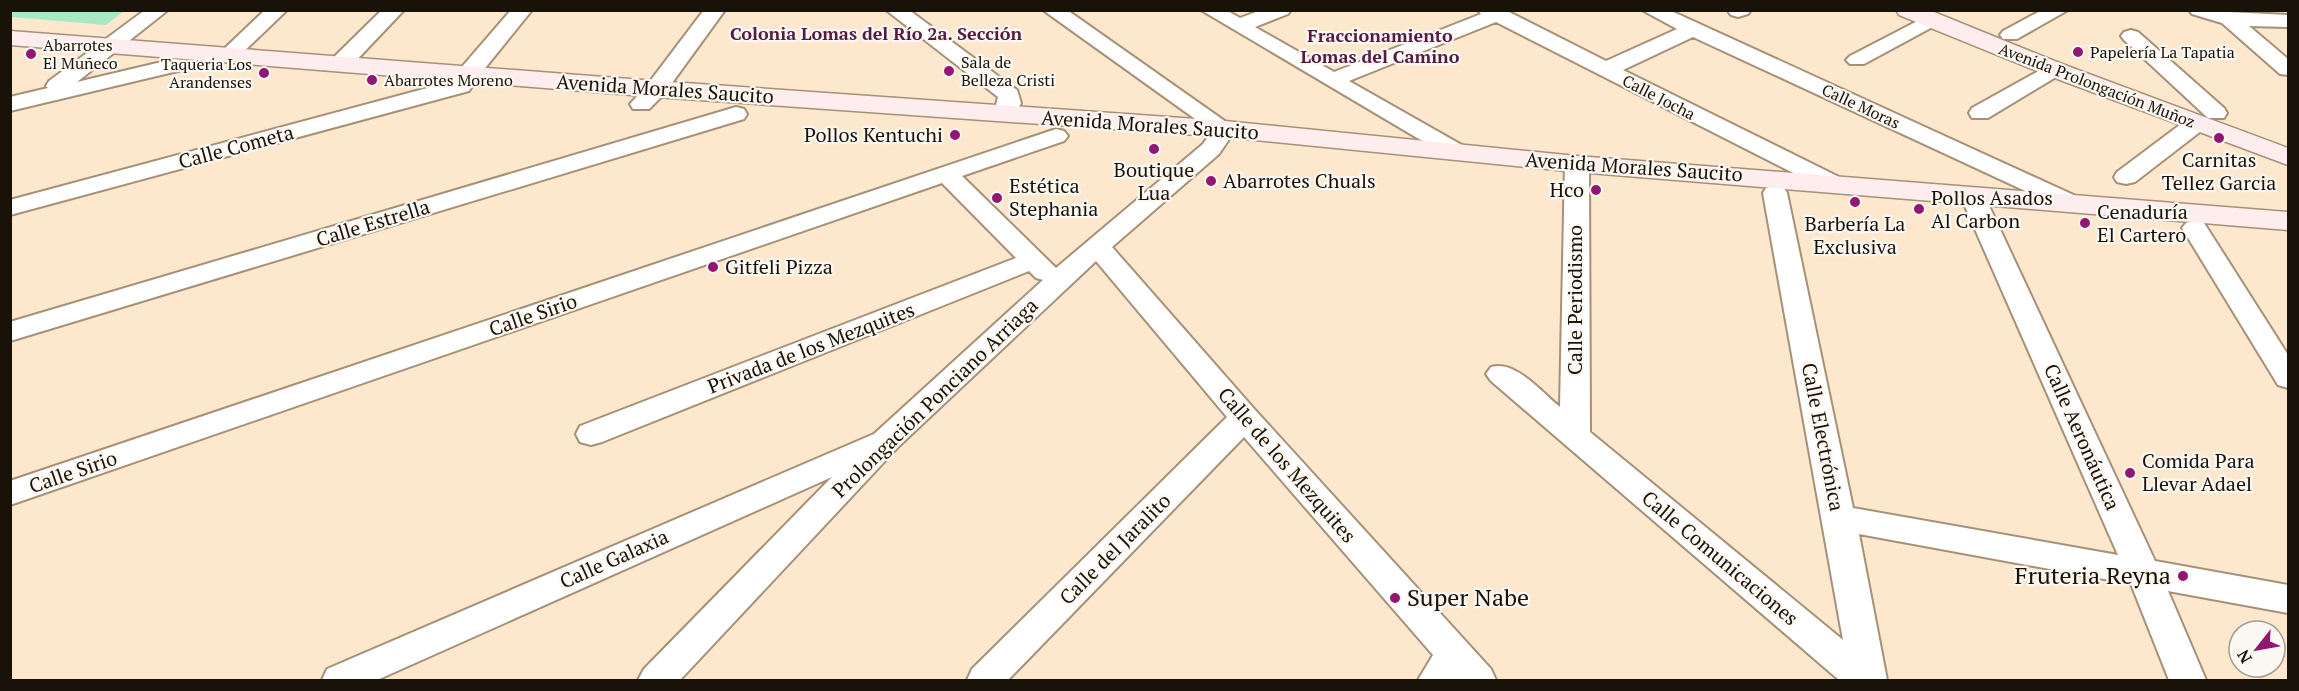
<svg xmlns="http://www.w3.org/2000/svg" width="2299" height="691" font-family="'PT Serif',serif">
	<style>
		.green { fill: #a8e9c2 }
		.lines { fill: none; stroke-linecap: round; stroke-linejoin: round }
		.street-casing { stroke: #a59178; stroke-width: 4 }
		.secondary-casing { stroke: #a59178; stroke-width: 3 }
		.street { fill: #fff; fill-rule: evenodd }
		.secondary { fill: #fdedef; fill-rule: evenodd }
		.poi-dot { fill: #921773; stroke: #fcf8f2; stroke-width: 2 }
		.labels { text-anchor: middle; stroke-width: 4.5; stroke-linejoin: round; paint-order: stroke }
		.far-poi-label { font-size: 16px; fill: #191208; stroke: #fcf8f2; text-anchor: start }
		.far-street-label { font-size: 16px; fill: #191208; stroke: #fcf8f2 }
		.far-neighbourhood-label { font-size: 18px; font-weight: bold; fill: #541a43; stroke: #fcf8f2 }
		.street-label { font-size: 20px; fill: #191208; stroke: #fcf8f2 }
		.poi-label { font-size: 20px; fill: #191208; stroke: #fcf8f2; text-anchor: start }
		.near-poi-label { font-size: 24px; fill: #191208; stroke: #fcf8f2; text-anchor: end }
	</style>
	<rect width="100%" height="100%" fill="#fde7cd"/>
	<path class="green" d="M10,11L11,10L124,11L106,25L11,17Z"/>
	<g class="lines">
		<g class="street-casing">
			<path id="street" d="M145,10H168L77,82L174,59L182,60L185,65L182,70L10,111V97L48,88L46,86L49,81Z
				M265,10H287L237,58H223L219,54L223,50Z
				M382,10H404L349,68H333L330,63L333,58Z
				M511,10H532L477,78H461L458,73L461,68Z
				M704,10H725L664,94L649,109H633L630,104L648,84Z
				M886,10H909L1017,90L1021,103L1013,119H997L994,114L998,97Z
				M1043,10H1067L1236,129L1219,154L1112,247L1256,411L1491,669L1496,680H1418L1433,655L1244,437L1008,680H967L972,669L1227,417L1096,261L899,446L680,680H638L644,669L832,477L377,680H322L327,669L874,434L1043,280L1036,278L1029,271L602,442L591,445L580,442L576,434L580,426L1016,258L942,183L10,505V481L1056,129L1064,131L1068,136L1064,141L962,176L1056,268L1203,144L1212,131Z
				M1201,10H1226L1240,18L1261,10H1291L1288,14L1255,27L1334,72L1481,14L1478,10H1505L1606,61L1677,29L1642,10H1669L2078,197L2081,202L2078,207L2069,209L2060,207L1693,37L1623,70L1839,177L1842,182L1839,187L1830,189L1821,187L1496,22L1349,81L1467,148L1471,153L1467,158H1451Z
				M1751,10L1748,14L1738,17L1731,15L1728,11Z
				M2042,10H2068L2017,39H2003L2000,35L2003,31Z
				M2189,10L2288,15V27L2249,26L2288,59V75L2280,74L2222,23L2192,14Z
				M1931,14L1938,16L1941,20L1938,24L1864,64H1850L1846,60L1850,56Z
				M2131,30L2138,32L2224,108L2227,113L2224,118H2208L2124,40L2121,36L2124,32Z
				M2053,63L2061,64L2064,69L2061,74L1988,118H1972L1969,113L1972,108Z
				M461,79L469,81L472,86L469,91L10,215V200Z
				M736,107L744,109L747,114L744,119L10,341V322Z
				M2197,116L2205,118L2208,123L2205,128L2135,182L2126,184L2117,182L2114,177L2117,172L2189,118Z
				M1577,157L1585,159L1589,164L1590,432L1843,640L1763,193L1766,188L1775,186L1784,188L1787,193L1853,508L2118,555L1960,195L1963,190L1972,188L1981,190L1984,195L2155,561L2288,585V613L2168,591L2206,680H2169L2131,584L1859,534L1887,680H1839L1491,381L1486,374L1491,367C1516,360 1541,392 1560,407L1565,164L1569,159Z
				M2195,220L2204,223L2288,355V388L2278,385L2182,228L2186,223Z"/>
		</g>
		<g class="secondary-casing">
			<path id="secondary" d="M1896,10H1929L2062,64L2288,148V165L2044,74L1899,15Z
				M10,31L656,81L1225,121L1577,156L2288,212V230L1577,172L1225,137L656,97L10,45Z"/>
		</g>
		<use href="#street" class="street"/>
		<use href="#secondary" class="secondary"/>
	</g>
	<g class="poi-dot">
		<circle cx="2078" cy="52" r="6"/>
		<circle cx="31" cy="54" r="6"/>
		<circle cx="949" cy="71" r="6"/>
		<circle cx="264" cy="73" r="6"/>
		<circle cx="372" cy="80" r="6"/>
		<circle cx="955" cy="135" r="6"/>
		<circle cx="2219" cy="138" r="6"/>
		<circle cx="1154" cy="149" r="6"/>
		<circle cx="1211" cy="181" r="6"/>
		<circle cx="1596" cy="190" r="6"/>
		<circle cx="997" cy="198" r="6"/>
		<circle cx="1855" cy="202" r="6"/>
		<circle cx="1919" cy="209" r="6"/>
		<circle cx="2085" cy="223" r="6"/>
		<circle cx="713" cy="267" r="6"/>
		<circle cx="2130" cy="473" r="6"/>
		<circle cx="2183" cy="576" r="6"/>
		<circle cx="1395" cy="598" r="6"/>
	</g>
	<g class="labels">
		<g class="far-poi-label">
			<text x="43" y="51">Abarrotes<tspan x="43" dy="18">El Muñeco</tspan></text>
			<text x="2090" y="58">Papelería La Tapatia</text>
			<text x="961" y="68">Sala de<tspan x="961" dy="18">Belleza Cristi</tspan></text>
			<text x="252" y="70" text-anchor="end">Taqueria Los<tspan x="252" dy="18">Arandenses</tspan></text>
			<text x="384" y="86">Abarrotes Moreno</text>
		</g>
		<g class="far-street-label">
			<text transform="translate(2097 85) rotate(21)" y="6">Avenida Prolongación Muñoz</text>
			<text transform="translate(1659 97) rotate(27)" y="6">Calle Jocha</text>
			<text transform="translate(1861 106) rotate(25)" y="6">Calle Moras</text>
		</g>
		<g class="far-neighbourhood-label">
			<text x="876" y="40">Colonia Lomas del Río 2a. Sección</text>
			<text x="1380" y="42">Fraccionamiento<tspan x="1380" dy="21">Lomas del Camino</tspan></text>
		</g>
		<g class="street-label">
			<text transform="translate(665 89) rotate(4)" y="7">Avenida Morales Saucito</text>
			<text transform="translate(1150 125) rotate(4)" y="7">Avenida Morales Saucito</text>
			<text transform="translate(236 147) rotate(-15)" y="7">Calle Cometa</text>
			<text transform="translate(1634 167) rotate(4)" y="7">Avenida Morales Saucito</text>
			<text transform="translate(373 223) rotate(-17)" y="7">Calle Estrella</text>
			<text transform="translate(1575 300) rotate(-90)" y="7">Calle Periodismo</text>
			<text transform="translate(533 315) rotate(-19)" y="7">Calle Sirio</text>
			<text transform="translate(811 348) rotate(-21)" y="7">Privada de los Mezquites</text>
			<text transform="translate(935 398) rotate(-44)" y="7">Prolongación Ponciano Arriaga</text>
			<text transform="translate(1823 437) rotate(79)" y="7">Calle Electrónica</text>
			<text transform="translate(2082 437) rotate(66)" y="7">Calle Aeronáutica</text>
			<text transform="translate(1287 465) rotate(49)" y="7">Calle de los Mezquites</text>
			<text transform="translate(73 472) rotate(-19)" y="7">Calle Sirio</text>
			<text transform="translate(1115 549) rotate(-45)" y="7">Calle del Jaralito</text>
			<text transform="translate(1720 558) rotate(40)" y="7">Calle Comunicaciones</text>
			<text transform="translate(614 559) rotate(-24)" y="7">Calle Galaxia</text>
		</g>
		<g class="poi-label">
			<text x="943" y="142" text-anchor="end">Pollos Kentuchi</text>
			<text x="2219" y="167" text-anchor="middle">Carnitas<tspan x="2219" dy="23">Tellez Garcia</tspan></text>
			<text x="1154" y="177" text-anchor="middle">Boutique<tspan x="1154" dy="23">Lua</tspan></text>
			<text x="1223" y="188">Abarrotes Chuals</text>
			<text x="1009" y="193">Estética<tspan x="1009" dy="23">Stephania</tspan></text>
			<text x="1584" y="197" text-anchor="end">Hco</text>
			<text x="1931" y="205">Pollos Asados<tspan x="1931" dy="23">Al Carbon</tspan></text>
			<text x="2097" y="219">Cenaduría<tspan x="2097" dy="23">El Cartero</tspan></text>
			<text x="1855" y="231" text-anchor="middle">Barbería La<tspan x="1855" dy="23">Exclusiva</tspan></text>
			<text x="725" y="274">Gitfeli Pizza</text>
			<text x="2142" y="468">Comida Para<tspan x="2142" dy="23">Llevar Adael</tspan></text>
		</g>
		<g class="near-poi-label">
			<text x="2171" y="584">Fruteria Reyna</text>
			<text x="1407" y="606" text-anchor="start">Super Nabe</text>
		</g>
	</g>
	<rect width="2299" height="691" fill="none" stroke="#191208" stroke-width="24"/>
	<g transform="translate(2257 649) rotate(239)"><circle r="28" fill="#fcf8f2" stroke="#a19c94" stroke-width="1.5"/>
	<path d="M0-4.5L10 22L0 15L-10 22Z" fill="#921773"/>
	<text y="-9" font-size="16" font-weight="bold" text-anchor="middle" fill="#191208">N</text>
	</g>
</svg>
